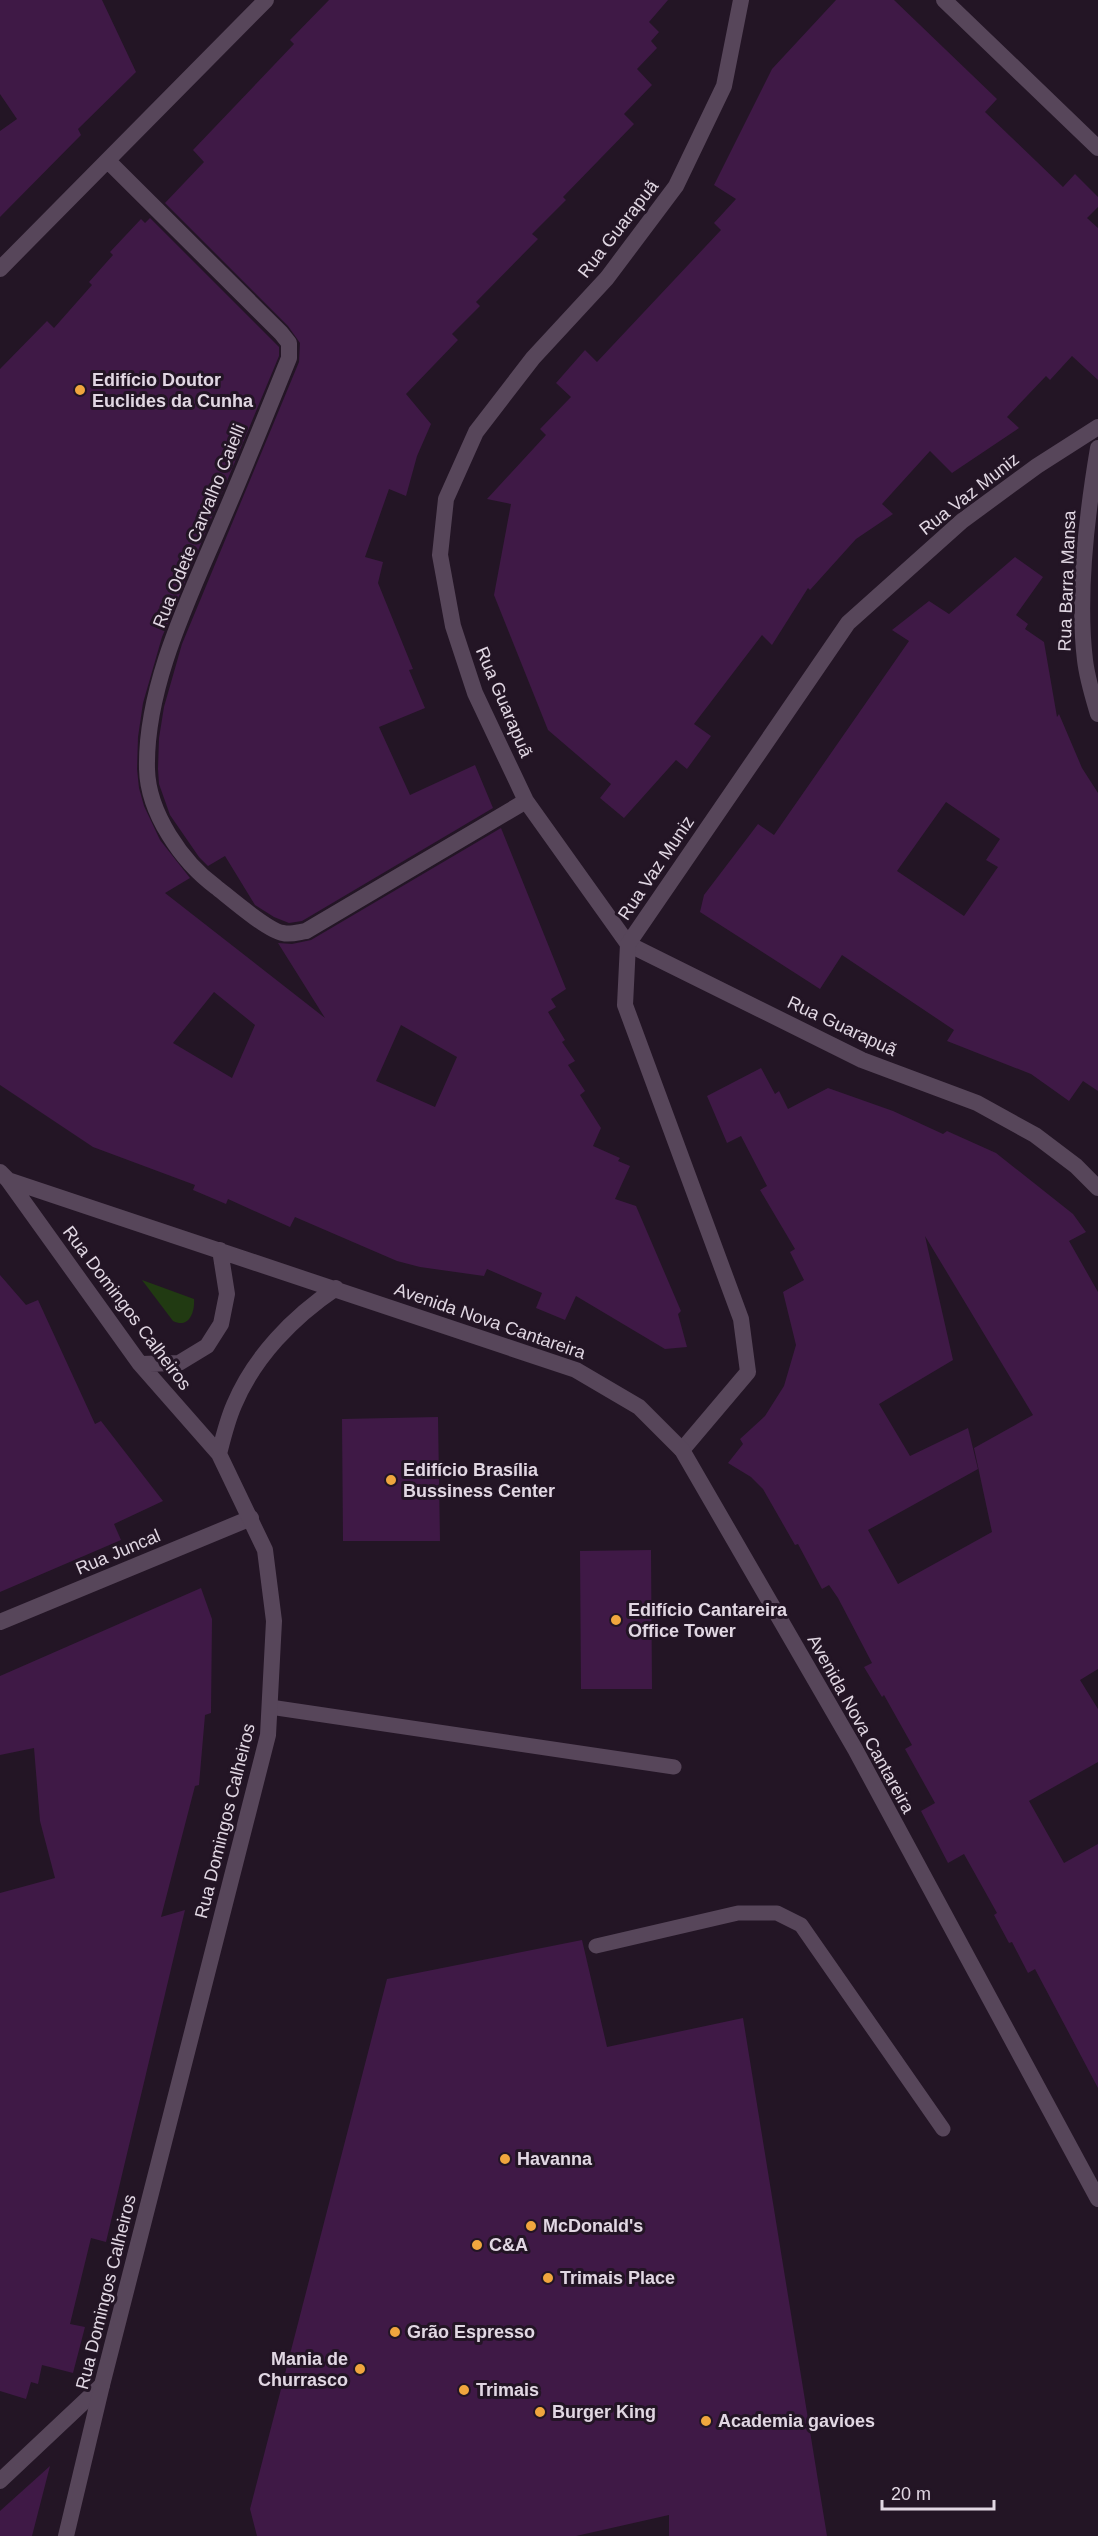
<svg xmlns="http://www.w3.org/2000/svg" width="1098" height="2536" font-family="Arial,sans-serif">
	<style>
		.green { fill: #213a12 }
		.building { fill: #3f1946; fill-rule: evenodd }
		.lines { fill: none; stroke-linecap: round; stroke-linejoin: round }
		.service { stroke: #57465a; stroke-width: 15 }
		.minor { stroke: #57465a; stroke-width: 16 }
		.tertiary { stroke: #57465a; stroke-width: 16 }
		.secondary { stroke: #57465a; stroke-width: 16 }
		.poi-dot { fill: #f0a63e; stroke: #231525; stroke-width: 2 }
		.labels { text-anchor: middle; stroke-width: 6; stroke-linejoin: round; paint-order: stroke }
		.street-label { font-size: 18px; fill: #e1d7e3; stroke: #231525 }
		.poi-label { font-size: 18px; font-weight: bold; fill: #e1d7e3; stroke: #231525; text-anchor: start }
	</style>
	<rect width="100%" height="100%" fill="#231525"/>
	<path class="green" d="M142,1280L194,1299C195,1312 189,1329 173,1321Z"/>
	<path class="building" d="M0,0H102L136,72L78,129L81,135L0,217V131L17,119L0,94Z
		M329,0H668L649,22L659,32L651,41L657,48L637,69L652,85L624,114L634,124L563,197L566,200L532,234L538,239L476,302L480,306L452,334L458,340L406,394L431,424L417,456L406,496L389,489L365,557L383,562L378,583L413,669L409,670L425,708L379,727L410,795L475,765L493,808L302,921L289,923L274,917L255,905L225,856L208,866L199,857L170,815L159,784L158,769L159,738L164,707L182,644L299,362L300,343L288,326L165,203L204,162L193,150L294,44L290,40Z
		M836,0H894L997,99L985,112L1063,187L1075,174L1098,197V207L1087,218L1098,228V380L1072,356L1050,380L1046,376L1007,417L1019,428L952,473L930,451L882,504L893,514L856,539L810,590L808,588L772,645L762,635L694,724L711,736L687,769L676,760L624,818L600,798L611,784L548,730L494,595L511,504L487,499L546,435L540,429L571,397L556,383L585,350L597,362L721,230L714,223L736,199L714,185L772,69Z
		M150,218L279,347V356L162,637L143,703L138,737L137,769L139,788L144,806L160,840L190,878L165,893L325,1018L278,943L292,944L311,940L501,828L566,989L551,999L556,1007L548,1012L565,1040L562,1042L575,1061L568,1065L585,1091L580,1095L601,1128L593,1146L620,1158L618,1161L630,1166L615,1199L636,1206L681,1311L678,1314L687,1347L665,1349L576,1296L565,1320L536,1308L542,1293L487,1269L484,1276L420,1267L397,1261L295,1217L290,1227L228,1199L226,1204L193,1190L195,1185L93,1147L0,1085V369L47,321L54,328L92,285L89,282L113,255L110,252L141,219L145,223ZM214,992L255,1025L232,1078L173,1043ZM401,1025L457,1057L435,1107L376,1081Z
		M1015,557L1043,577L1016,615L1028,624L1025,629L1044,642L1057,717L1059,714L1082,768L1098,793V1091L1083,1081L1069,1101L1031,1074L947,1041L954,1030L842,955L820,989L700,912L704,895L758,824L774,835L909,641L892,630L929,601L949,614ZM946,802L1000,839L986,860L998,867L964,916L897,871Z
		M761,1068L775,1094L779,1091L788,1109L828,1088L893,1111L943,1134L947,1131L996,1153L1073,1214L1086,1232L1069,1241L1098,1292V1669L1080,1680L1098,1709V1762L1029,1801L1064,1863L1098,1844V2088L1035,1969L1028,1973L1012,1942L1009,1943L994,1915L997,1913L964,1854L948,1863L921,1811L935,1803L905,1749L912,1745L884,1695L882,1697L864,1667L872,1663L838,1598L829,1585L822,1589L798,1544L795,1545L763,1489L751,1477L728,1463L743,1444L740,1439L765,1416L784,1386L796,1345L783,1292L804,1280L790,1252L795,1249L760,1190L767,1186L741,1136L727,1143L707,1096ZM925,1236L1033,1415L974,1448L992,1532L898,1584L868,1530L978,1469L968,1428L910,1456L879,1404L953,1360Z
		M0,1275L26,1305L38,1300L95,1424L101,1421L163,1501L114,1524L121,1540L0,1592Z
		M438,1417L440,1541H343L342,1419Z
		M651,1550L652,1689H581L580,1551Z
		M201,1588L212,1619L211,1713L205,1715L199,1785L195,1786L161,1917L185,1910L106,2242L91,2238L70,2324L85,2327L73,2373L42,2365L38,2384L31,2382L26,2399L0,2391V1893L55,1878L40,1821L34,1748L0,1755V1676Z
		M582,1940L607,2047L743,2018L827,2536H669V2515L576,2536H257L250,2509L387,1979Z
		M50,2466L32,2536H0V2511Z"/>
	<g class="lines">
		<path class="service" d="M270,1707L674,1767
			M596,1946L738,1913H777L801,1925L943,2129"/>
		<path class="minor" d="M741,0L724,86L676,186L607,278L533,358L476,432L446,499L440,555L453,626L475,693L526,801L628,944L862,1060L977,1103L1035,1135L1076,1166L1098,1188
			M944,0L1098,148
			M108,161L281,333L289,343V358C267,412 246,465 223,518C191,594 145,685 147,769C148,813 182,862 216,887C230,898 268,931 283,933C290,935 299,932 306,931L526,801
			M0,269L266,0
			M1098,448C1087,513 1077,594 1085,660C1087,678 1093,697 1098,714
			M0,1622L251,1518
			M0,2481L102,2385"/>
		<path class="tertiary" d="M682,1450L748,1372L741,1319L625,1005L628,944L848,623L962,521L1037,466L1098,427"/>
		<path class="secondary" d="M0,1172L8,1180L576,1370L639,1407L682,1450L855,1749L1098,2199
			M8,1180L140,1364L219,1454L265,1550L274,1621L268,1735L102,2385L66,2536
			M140,1364L179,1363L207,1346L221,1324L227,1294L220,1250
			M219,1454C223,1438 227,1421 234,1405C254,1357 293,1317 336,1288"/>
	</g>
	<g class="poi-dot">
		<circle cx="80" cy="390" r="6"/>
		<circle cx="391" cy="1480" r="6"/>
		<circle cx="616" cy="1620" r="6"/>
		<circle cx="505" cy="2159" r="6"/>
		<circle cx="531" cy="2226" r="6"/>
		<circle cx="477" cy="2245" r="6"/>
		<circle cx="548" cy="2278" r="6"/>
		<circle cx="395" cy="2332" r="6"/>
		<circle cx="360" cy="2369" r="6"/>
		<circle cx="464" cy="2390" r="6"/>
		<circle cx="540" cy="2412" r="6"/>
		<circle cx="706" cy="2421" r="6"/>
	</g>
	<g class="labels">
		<g class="street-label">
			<text transform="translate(618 229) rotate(-52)" y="6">Rua Guarapuã</text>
			<text transform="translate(969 494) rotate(-38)" y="6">Rua Vaz Muniz</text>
			<text transform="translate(199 526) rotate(-68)" y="6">Rua Odete Carvalho Caielli</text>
			<text transform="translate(1067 581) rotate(-88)" y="6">Rua Barra Mansa</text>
			<text transform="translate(504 702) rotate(67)" y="6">Rua Guarapuã</text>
			<text transform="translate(656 868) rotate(-56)" y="6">Rua Vaz Muniz</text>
			<text transform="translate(842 1026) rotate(25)" y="6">Rua Guarapuã</text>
			<text transform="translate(127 1308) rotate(53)" y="6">Rua Domingos Calheiros</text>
			<text transform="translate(490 1321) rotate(19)" y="6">Avenida Nova Cantareira</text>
			<text transform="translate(118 1552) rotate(-23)" y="6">Rua Juncal</text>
			<text transform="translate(861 1724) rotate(61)" y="6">Avenida Nova Cantareira</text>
			<text transform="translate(225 1821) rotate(-76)" y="6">Rua Domingos Calheiros</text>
			<text transform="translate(106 2292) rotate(-76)" y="6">Rua Domingos Calheiros</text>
		</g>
		<g class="poi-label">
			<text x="92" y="386">Edifício Doutor<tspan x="92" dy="21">Euclides da Cunha</tspan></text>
			<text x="403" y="1476">Edifício Brasília<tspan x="403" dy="21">Bussiness Center</tspan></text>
			<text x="628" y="1616">Edifício Cantareira<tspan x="628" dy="21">Office Tower</tspan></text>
			<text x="517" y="2165">Havanna</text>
			<text x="543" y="2232">McDonald's</text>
			<text x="489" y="2251">C&amp;A</text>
			<text x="560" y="2284">Trimais Place</text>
			<text x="407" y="2338">Grão Espresso</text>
			<text x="348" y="2365" text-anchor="end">Mania de<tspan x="348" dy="21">Churrasco</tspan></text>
			<text x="476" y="2396">Trimais</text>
			<text x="552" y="2418">Burger King</text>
			<text x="718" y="2427">Academia gavioes</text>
		</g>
	</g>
	<path d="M882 2500v9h112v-9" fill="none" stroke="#e1d7e3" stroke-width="3"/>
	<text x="891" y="2500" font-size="18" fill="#e1d7e3" stroke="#231525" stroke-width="4.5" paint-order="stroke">20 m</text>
</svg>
